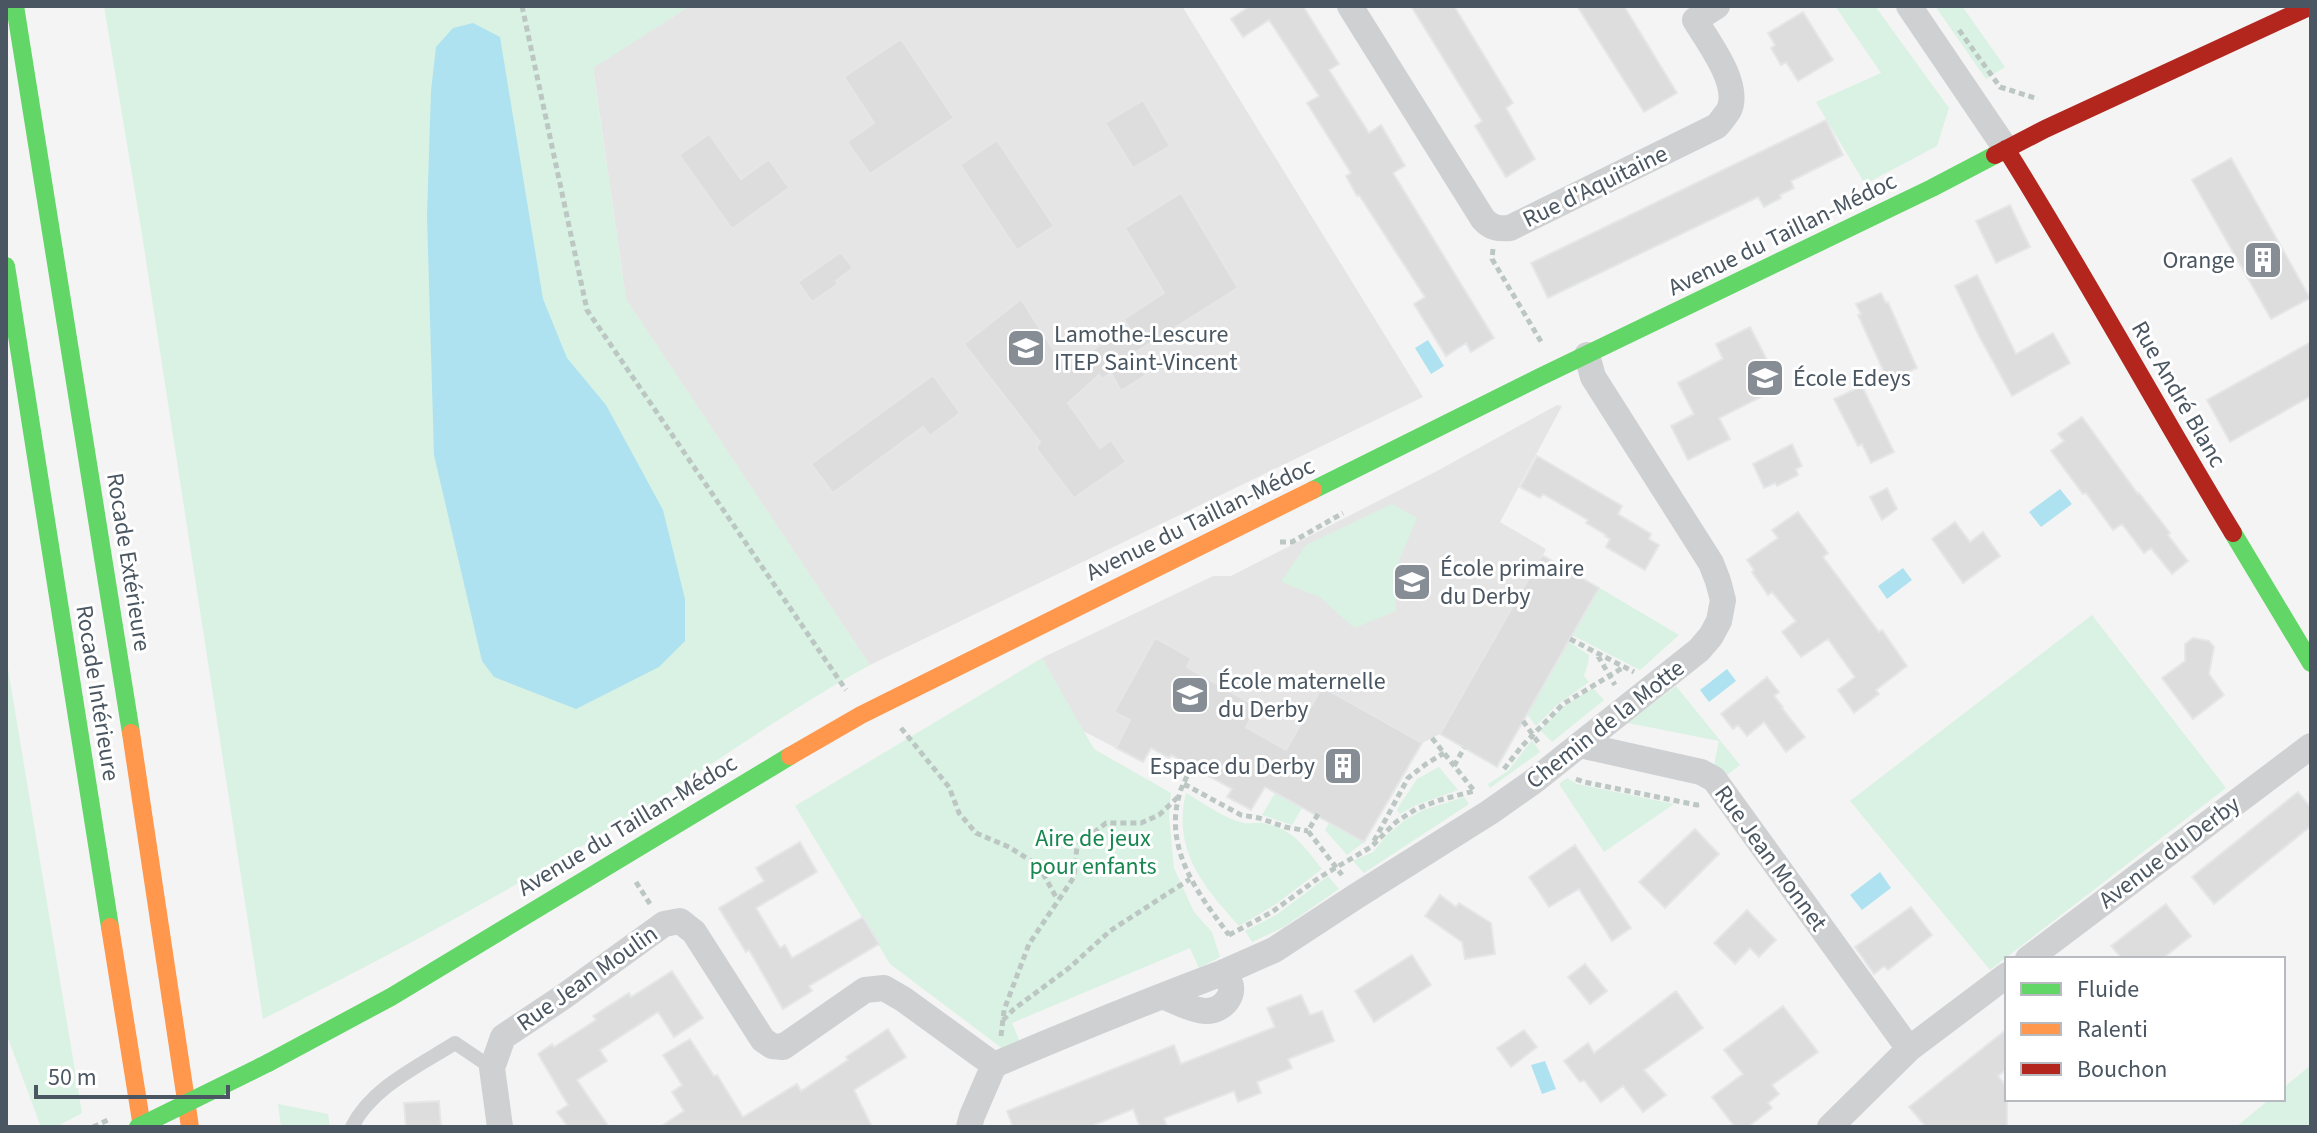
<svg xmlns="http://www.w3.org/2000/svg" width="2317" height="1133" font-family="'Source Sans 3',sans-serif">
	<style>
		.education { fill: #e6e5e6 }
		.green { fill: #d9f2e3 }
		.water { fill: #aee2f0 }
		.building { fill: #ddddde; stroke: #e5e6e7; stroke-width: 2 }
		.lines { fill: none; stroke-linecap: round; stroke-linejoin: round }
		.path { stroke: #bcc7c4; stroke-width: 5; stroke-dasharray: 6 4; stroke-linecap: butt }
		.lane { stroke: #ced0d2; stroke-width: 14 }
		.street { stroke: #ced0d2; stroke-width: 26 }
		.fast { stroke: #63d668; stroke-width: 18 }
		.slow { stroke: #ff974d; stroke-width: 18 }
		.jam { stroke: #b3261e; stroke-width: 18 }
		.path-bridge { stroke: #bcc7c4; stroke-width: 5; stroke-dasharray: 6 4; stroke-linecap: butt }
		.fast-bridge { stroke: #63d668; stroke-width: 18 }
		.labels { text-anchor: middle; stroke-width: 6; stroke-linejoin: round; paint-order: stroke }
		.street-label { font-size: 24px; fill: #4a5661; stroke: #fff }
		.poi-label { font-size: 24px; fill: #4a5661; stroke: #fff; text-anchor: start }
		.park-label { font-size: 24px; fill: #17864f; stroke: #fff }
	</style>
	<rect width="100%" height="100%" fill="#f4f4f4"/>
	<path class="education" d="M690,6H1182L1423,397L870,665L626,299L593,67Z
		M1557,405L1562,406L1500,522L1546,549L1543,555L1599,588L1497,767L1440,734L1422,743L1322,687L1251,810L1227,797L1231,789L1172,756L1169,758L1151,749L1143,762L1083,731L1042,658L1213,576H1231L1437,471Z"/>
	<path class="green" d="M104,6H690L593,68L626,299L870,665C778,715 694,779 604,833C493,900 378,961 263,1019L141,228Z
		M1835,6H1875L1949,108L1937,146L1865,184L1816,102L1881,73Z
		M1935,6H1962L2005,67L1986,79Z
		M1392,504L1417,518L1396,568V611L1354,628L1320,597L1281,582L1306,545Z
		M1599,588L1603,590L1679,635L1640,670L1572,635Z
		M2092,615L2226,788L1990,970L1850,801Z
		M1569,642L1589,655L1588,664L1584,676L1589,682L1557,705L1536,726L1527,714Z
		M6,657L82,1113L56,1127H41L6,1033Z
		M1042,658L1094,749L1171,793L1169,817L1174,868L1194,912L1212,932L1220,957L1199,968L1190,948L1012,1023L1020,1042L1003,1049L890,964L795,806Z
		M1676,686L1740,765L1723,778L1714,765L1719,741L1628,723Z
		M1593,688L1604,700L1552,742L1540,730L1563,707Z
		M1532,740L1540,752L1490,788L1488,784L1508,771Z
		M1439,767L1458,790L1414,806L1400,814L1397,810L1399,806L1417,779Z
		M1567,778L1577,784L1674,804L1604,852L1559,784Z
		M1186,793C1204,803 1224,819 1244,823C1250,824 1256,822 1263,823C1294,830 1303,845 1322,869L1276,904L1239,926C1203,886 1172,850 1186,793Z
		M1275,793L1302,808L1292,825L1262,815Z
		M1464,797L1469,804L1364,873L1353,861L1373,852L1387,835L1405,820L1423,810Z
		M1329,823L1364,842L1347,855L1325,830Z
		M1328,876L1339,889L1284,927L1252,942L1245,931L1276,915Z
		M2311,1065V1127H2236L2270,1099H2283V1088Z
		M278,1104L328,1114L330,1127H281Z"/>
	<path class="water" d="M473,23L500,37L543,299L567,358L606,405L663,510L685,599V641L659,667L576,709L494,677L482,661L434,455L427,216L431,91L436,47L453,28Z
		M1428,340L1444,366L1431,374L1415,348Z
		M2060,489L2072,504L2041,527L2029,512Z
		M1903,568L1912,580L1887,599L1878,586Z
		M1727,669L1736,681L1709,702L1700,690Z
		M1880,872L1891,888L1862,910L1850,895Z
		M1545,1061L1556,1089L1542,1094L1531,1065Z"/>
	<path class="building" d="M1250,6H1303L1339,64L1329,70L1369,133L1381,125L1405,166L1393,173L1494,338L1471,352L1466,343L1446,356L1414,304L1425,297L1359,195L1357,196L1346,176L1351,173L1307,103L1319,96L1269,20L1243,37L1231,19Z
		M1411,6H1454L1513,103L1506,108L1535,159L1506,177L1475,126L1482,121Z
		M1577,6H1624L1677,93L1644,112Z
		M1803,12L1833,60L1798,81L1786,62L1781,65L1771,48L1775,45L1768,33Z
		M901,39L954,118L870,174L847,142L874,123L844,77Z
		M1143,100L1170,146L1133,168L1105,123Z
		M1826,120L1843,155L1791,181L1794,188L1780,195L1781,198L1764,207L1758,197L1548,298L1531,263Z
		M709,134L741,179L769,159L789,188L732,229L679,155Z
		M997,140L1054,226L1017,250L960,165Z
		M2231,158L2310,298L2271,319L2192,180Z
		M1181,193L1238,288L1130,356L1146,375L1121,391L1111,373L1102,379L1099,375L1068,403L1100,448L1111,440L1126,462L1074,498L1036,448L1040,442L964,344L1021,299L1065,368L1128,326L1124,319L1164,293L1125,228Z
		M2010,205L2030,247L1996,263L1976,221Z
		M841,252L853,268L836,281L838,284L812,302L798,282Z
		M1977,275L2016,354L2053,333L2070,363L2012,396L1979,336L1955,286Z
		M1881,293L1886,303L1888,302L1917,368L1888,381L1858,315L1861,314L1856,304Z
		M1750,327L1781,387L1719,418L1730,439L1688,460L1671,426L1694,414L1678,383L1723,359L1716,344Z
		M2311,342V396L2230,442L2207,400Z
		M933,375L960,413L930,436L923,427L833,493L811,464Z
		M1862,386L1894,452L1871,463L1862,444L1858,446L1834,399Z
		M2082,417L2138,494L2139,493L2170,533L2168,535L2188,561L2172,574L2151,548L2144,553L2122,524L2113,530L2086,493L2083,494L2051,451L2064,441L2058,434Z
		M1792,444L1802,466L1796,469L1798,475L1777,486L1775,483L1764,488L1753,464Z
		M1537,456L1622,506L1618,514L1651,534L1649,539L1659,545L1645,570L1606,547L1610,539L1605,536L1606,535L1586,523L1588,520L1543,494L1540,498L1520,487Z
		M1887,488L1897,509L1882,520L1870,497Z
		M1798,512L1828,553L1823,557L1879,632L1882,630L1907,666L1876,690L1879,694L1854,713L1838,690L1855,677L1828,639L1801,657L1782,632L1796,621L1772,592L1768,595L1752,572L1754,570L1747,560L1778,538L1772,530Z
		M1955,522L1970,542L1983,532L2000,556L1963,583L1932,539Z
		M1542,555L1599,588L1497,767L1440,734Z
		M1155,638L1191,658L1187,667L1257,707L1246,727L1286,750L1322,687L1422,743L1364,842L1265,787L1251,810L1227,797L1232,789L1171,755L1169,758L1151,748L1143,762L1116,748L1130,720L1114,712Z
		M2193,638L2209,641L2214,647L2209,674L2224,695L2193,719L2162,678L2185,661V644Z
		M1767,677L1779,692L1774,696L1783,707L1782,708L1805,737L1786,752L1764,722L1747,736L1738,725L1733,729L1721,714Z
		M2298,792L2311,808V826L2214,904L2192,877Z
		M1695,829L1719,854L1665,908L1639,882Z
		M800,842L817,872L756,908L780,948L785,945L792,958L863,917L879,944L809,986L812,991L783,1009L749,950L746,952L719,908L764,881L756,868Z
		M1575,845L1631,928L1612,941L1579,889L1549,907L1529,877Z
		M1440,895L1456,907L1459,903L1491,923L1495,954L1465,959L1462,942L1425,916Z
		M2166,904L2191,936L2162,959H2122L2111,946Z
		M1911,907L1932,935L1888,970L1884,966L1874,974L1855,947Z
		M1747,910L1776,940L1759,957L1750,948L1735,964L1714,943Z
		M1412,955L1431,985L1374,1022L1355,991Z
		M1585,964L1607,991L1590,1004L1568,977Z
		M672,971L703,1018L674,1037L658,1012L600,1050L607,1061L577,1080L609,1127H568L557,1112L568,1105L538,1054L552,1044L554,1047L596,1020L593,1016L629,993L631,997Z
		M1676,991L1703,1028L1644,1070L1666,1095L1643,1112L1623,1086L1601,1102L1584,1080L1580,1082L1564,1061L1588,1043L1594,1053Z
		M1301,995L1310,1015L1322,1011L1334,1041L1288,1059L1292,1068L1257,1082L1261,1093L1238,1102L1234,1091L1164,1118L1167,1127H1140L1133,1109L1089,1127H1013L1007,1111L1174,1045L1181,1064L1275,1027L1267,1008Z
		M1783,1006L1818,1052L1772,1085L1779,1094L1768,1103L1772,1108L1748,1127H1735L1712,1097L1743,1074L1724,1050Z
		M888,1029L906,1057L854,1090L872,1127H660L684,1111L672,1092L682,1085L663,1055L690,1039L714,1076L717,1075L743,1117L797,1084L801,1091L848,1060L846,1057Z
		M2007,1029V1069L1998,1076L2007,1087V1127H1926L1909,1107Z
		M1524,1030L1537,1047L1511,1067L1497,1048Z
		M439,1101L441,1127H406L404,1103Z"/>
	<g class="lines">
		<path class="path" d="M522,6L587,310L846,690
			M1959,30L2000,87L2038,99
			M1493,249L1492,259L1543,345
			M1280,542H1292L1343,513
			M1570,639L1634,672
			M1598,656L1615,685
			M1523,721L1540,745
			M901,728L949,787L959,813L976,833L1009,847L1039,866L1057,899
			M1432,738L1475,792
			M1454,766L1464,748
			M1191,767C1188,776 1181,786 1179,796C1164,850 1199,895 1229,935
			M1504,769L1522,746L1563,704L1624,667
			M1576,779L1584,782L1697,805L1703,804
			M1184,784L1241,815L1259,818L1285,827L1308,831
			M1318,814L1308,831L1342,875
			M1374,841L1408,778L1426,764L1444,753
			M636,882L650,904
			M1229,935L1272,912L1320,877L1371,847L1396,822L1416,809L1440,800L1474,791
			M1003,1020L1014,1009L1069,968L1110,931L1190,879
			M1001,1036L1004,1010L1029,944L1074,877L1077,846L1106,823H1141L1159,815L1179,796"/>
		<path class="lane" d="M352,1127C372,1087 419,1066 455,1043L492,1068"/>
		<path class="street" d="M1350,6L1483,219C1491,228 1498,229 1510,228L1717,126C1721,121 1726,115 1729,110C1741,84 1708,42 1695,20L1717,6
			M1909,6L2006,149
			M1580,745L1701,772L1714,779L1909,1049
			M2028,959L2311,746
			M1222,973L1274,950L1358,895L1490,812L1534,781L1699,650L1711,636L1719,621L1723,600L1718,581L1711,563L1593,377L1587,355
			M500,1127L492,1068L503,1037L563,997L664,924L680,921L694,932L763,1040L772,1046L783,1047L865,990L884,988L903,999L994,1065
			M969,1127L972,1116L994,1065C1069,1033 1145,1002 1222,973C1242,987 1226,1012 1205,1011C1190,1010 1176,1001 1162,996
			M1830,1127L1909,1049L2007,975"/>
		<path class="fast" d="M15,6L131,733
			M6,266L110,927
			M1313,490L1540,377L1932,188L1995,155
			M2233,533L2311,663
			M268,1063L391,997L790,756"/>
		<path class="slow" d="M131,733L190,1127
			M790,756L861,715L1313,490
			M110,927L142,1127"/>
		<path class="jam" d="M2006,149C2085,275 2156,406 2233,533
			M1995,155L2045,129L2311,6"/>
		<path class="path-bridge" d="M93,1127L110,1119"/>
		<path class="fast-bridge" d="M138,1127L268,1063"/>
	</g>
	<defs>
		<g id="building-square" transform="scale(2)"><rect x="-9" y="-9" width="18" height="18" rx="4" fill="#868d94" stroke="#fff"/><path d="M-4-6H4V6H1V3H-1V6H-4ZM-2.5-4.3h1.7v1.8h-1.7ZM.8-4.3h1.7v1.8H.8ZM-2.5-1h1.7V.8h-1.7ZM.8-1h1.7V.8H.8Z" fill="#fff"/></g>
		<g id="school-square" transform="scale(2)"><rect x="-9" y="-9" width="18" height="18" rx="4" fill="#868d94" stroke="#fff"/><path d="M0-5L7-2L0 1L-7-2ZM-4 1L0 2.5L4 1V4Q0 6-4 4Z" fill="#fff"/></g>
	</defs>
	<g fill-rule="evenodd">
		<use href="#building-square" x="2263" y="260"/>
		<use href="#school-square" x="1026" y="348"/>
		<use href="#school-square" x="1765" y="378"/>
		<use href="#school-square" x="1412" y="582"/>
		<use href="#school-square" x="1190" y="695"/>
		<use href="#building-square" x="1343" y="766"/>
	</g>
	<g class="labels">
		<g class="street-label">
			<text transform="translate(1595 186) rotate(-26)" y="8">Rue d'Aquitaine</text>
			<text transform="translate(1782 234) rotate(-26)" y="8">Avenue du Taillan-Médoc</text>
			<text transform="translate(2179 394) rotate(60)" y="8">Rue André Blanc</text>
			<text transform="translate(1200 519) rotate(-26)" y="8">Avenue du Taillan-Médoc</text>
			<text transform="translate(129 562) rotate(81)" y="8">Rocade Extérieure</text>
			<text transform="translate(98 693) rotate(81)" y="8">Rocade Intérieure</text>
			<text transform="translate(1605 724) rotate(-38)" y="8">Chemin de la Motte</text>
			<text transform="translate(627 825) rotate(-31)" y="8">Avenue du Taillan-Médoc</text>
			<text transform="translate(2169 852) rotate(-37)" y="8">Avenue du Derby</text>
			<text transform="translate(1771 858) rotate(54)" y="8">Rue Jean Monnet</text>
			<text transform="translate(587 978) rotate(-35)" y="8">Rue Jean Moulin</text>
		</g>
		<g class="poi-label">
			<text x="2235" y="268" text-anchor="end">Orange</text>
			<text x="1054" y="342">Lamothe-Lescure<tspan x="1054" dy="28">ITEP Saint-Vincent</tspan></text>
			<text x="1793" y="386">École Edeys</text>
			<text x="1440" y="576">École primaire<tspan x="1440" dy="28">du Derby</tspan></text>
			<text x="1218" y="689">École maternelle<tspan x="1218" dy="28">du Derby</tspan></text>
			<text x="1315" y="774" text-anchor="end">Espace du Derby</text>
		</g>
		<g class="park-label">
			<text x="1093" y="846">Aire de jeux<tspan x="1093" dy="28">pour enfants</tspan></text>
		</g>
	</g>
	<rect width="2317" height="1133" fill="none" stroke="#4a5661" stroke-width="16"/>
	<rect x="2005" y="957" width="280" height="144" fill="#ffffff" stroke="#b7bbc0" stroke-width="2"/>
	<rect x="2021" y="983" width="40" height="12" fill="#63d668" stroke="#b7bbc0" stroke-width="2"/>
	<text x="2077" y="997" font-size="24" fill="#4a5661">Fluide</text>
	<rect x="2021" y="1023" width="40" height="12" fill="#ff974d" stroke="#b7bbc0" stroke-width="2"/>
	<text x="2077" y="1037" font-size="24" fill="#4a5661">Ralenti</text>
	<rect x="2021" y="1063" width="40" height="12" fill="#b3261e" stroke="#b7bbc0" stroke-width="2"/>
	<text x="2077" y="1077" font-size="24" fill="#4a5661">Bouchon</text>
	<path d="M36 1085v12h192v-12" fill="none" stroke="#4a5661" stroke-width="4"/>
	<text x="48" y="1085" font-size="24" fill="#4a5661" stroke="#ffffff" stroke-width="6" paint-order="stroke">50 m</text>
</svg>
